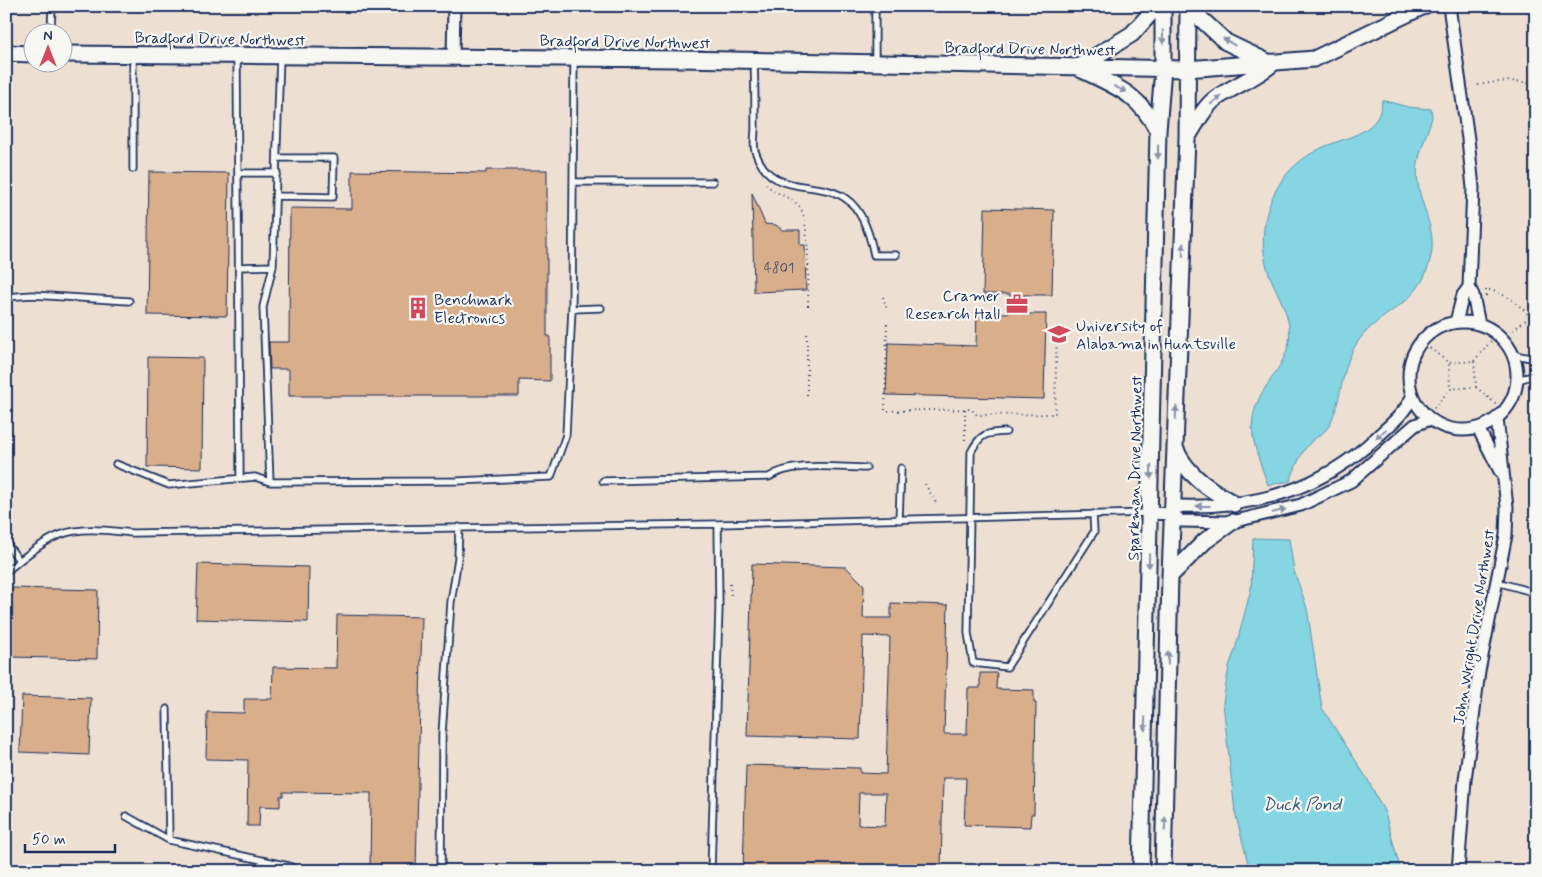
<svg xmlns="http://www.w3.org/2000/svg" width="1542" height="877" font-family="Mynerve,sans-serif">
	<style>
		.built { fill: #ede0d3; fill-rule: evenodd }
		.water { fill: #85d5e2; stroke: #5b93ad }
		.building { fill: #d9ae8a; stroke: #1b2f5e; fill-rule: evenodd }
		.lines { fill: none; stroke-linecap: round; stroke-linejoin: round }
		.service-casing { stroke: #1b2f5e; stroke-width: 9 }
		.minor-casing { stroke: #1b2f5e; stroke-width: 15 }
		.secondary-casing { stroke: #1b2f5e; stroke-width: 19 }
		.path { stroke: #1b2f5e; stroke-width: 2; stroke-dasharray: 1 4; stroke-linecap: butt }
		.service { stroke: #f6f6f2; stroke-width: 5.5 }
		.minor { stroke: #f6f6f2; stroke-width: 11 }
		.secondary { stroke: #f6f6f2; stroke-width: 15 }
		.oneway { fill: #8892a8 }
		.labels { text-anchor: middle; stroke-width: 4.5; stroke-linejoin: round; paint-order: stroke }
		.number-label { font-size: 14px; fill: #4a4f69 }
		.street-label { font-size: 16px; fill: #1b2f5e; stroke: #f6f6f2 }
		.poi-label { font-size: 16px; fill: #1b2f5e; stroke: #f6f6f2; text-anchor: start }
		.water-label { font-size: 18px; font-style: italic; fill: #36587f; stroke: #f6f6f2 }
	</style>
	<rect width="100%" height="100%" fill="#f6f6f2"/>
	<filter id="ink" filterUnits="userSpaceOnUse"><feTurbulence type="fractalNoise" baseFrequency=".02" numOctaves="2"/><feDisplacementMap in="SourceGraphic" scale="10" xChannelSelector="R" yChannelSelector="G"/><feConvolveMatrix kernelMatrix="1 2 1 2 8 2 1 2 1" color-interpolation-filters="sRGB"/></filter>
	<g filter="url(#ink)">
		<path class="built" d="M6,6H1536V871H6ZM32,32H62V62H32Z"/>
		<path class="water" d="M1382,100L1408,107L1431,109L1432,117C1426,139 1414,160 1418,183C1422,211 1438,232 1430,260C1419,305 1389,306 1363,335C1340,361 1344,397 1329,426C1324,434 1315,437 1309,444C1300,453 1295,470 1290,481L1268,485C1255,447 1241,423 1267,385C1276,372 1286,358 1289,342C1292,318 1281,302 1272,281C1257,249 1262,209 1282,180C1293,165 1309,153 1326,146C1350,136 1381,132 1382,100Z
			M1253,538L1289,539L1294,571L1307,608L1322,708L1368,780L1385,813L1401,871H1250L1235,812L1223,703L1229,666L1235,650L1251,589Z"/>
		<path class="building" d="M486,170H547V336H550V381L519,380V396H289V369H270L269,342H289L290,208L352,209V171L486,173Z
			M149,172L229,173L227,316L147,315Z
			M752,193L765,224L776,225L782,230H800V245H805L806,290L754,292Z
			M985,208L1054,210L1052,295H1024L1023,314H1046L1044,399L886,395L888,343L976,346L977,312L1009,313L1010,294H983Z
			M148,357L203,358L202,468L147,467Z
			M198,564L309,567L308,622L196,619Z
			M752,564L846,567L864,585L863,618H891V603L948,605L944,734H967L968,688H980V673H997L996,689L1034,690V703H1036L1034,814H1031L1030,827L964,825L966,778H943L941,871H743L746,765L860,768V773L886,774L890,637L863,636L860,739L747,736ZM859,793H886L885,826L858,825Z
			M12,588L98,590L97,659L11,657Z
			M337,615L422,617L416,871H370L371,793L283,792V796H280V807L260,806L259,826H247L248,760L206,759L207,712L244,713V699H272L273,667L336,668Z
			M22,696L91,698L89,755L20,752Z"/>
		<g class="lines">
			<g class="service-casing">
				<path id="service" d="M51,32L52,6
					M133,55V169
					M237,57L240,478
					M754,62C755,84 755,106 755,128C755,135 753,144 755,151C771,199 815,178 845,198C863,210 870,235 874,255H896
					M875,62V6
					M238,173H277
					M573,182H713
					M276,196L333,197L334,158H278
					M239,267L273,266
					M6,297L32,295L129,301
					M572,309L601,308
					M1515,355L1536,359
					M1517,380L1536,375
					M1006,432C986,433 981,433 971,452L968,633L973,663L1007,667L1094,532L1093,514
					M116,464L169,485L255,477L270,482L457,481L551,477L566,435L572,309L574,59
					M603,481L769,477C792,461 838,468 866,468
					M270,482L263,307L273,266L280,56
					M899,520L901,468
					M6,543L19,560
					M6,572C20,560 43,541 60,535C83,526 111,531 134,533L718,524L1149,513
					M1497,582L1536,593
					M167,709L169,840
					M126,816L169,840L289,866L299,871
					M441,871L442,734L451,602L458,558L459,527
					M711,871L719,608L718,524"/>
			</g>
			<g class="minor-casing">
				<path id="minor" d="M1449,6L1468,139L1473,188L1469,287L1473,295L1479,324
					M453,57L454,6
					M1456,322L1463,295L1469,287
					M1409 376a54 54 0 1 1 108 0a54 54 0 1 1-108 0Z
					M1478,428L1500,471
					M1150,513L1172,514
					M1172,514L1180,521L1232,522L1301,505L1351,481L1415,425L1430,419
					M1172,514L1180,506C1256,508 1320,490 1377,437C1391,424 1404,414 1412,397
					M1458,871L1465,780L1479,671L1506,535L1507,507L1497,418"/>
			</g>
			<g class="secondary-casing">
				<path id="secondary" d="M6,53L32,54
					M62,54L680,59L1187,69L1314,59L1424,6
					M1078,67L1132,34L1157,6
					M1080,69C1117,87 1138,93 1158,131
					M1187,138C1195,126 1203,108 1215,99C1233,86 1254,79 1272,64L1226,42L1188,7
					M1175,448C1187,476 1210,489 1234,504
					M1170,576L1205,541L1232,522
					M1141,871L1158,131L1163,68V6
					M1163,871L1170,576L1187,138L1188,6"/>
			</g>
			<path class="path" d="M1478,85C1499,81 1516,79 1536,85
				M766,184C775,194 789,196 798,205C811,217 808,289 808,309
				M1486,296V289C1508,294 1522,306 1536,324
				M883,297L887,309
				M887,324L885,411L971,409L977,415L1055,414L1057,325
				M1513,330L1536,312
				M1426,345L1449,363L1474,361L1476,387L1450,389L1449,363
				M1474,361L1492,340
				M1476,387L1497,405
				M807,395V330
				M1434,408L1450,389
				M965,409V443
				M925,484L936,503
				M730,584L731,598"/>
			<use href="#service" class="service"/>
			<use href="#minor" class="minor"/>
			<use href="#secondary" class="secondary"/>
		</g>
		<defs><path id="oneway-solid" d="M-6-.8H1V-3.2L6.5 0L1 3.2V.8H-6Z" transform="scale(1.25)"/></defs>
		<g class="oneway">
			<use href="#oneway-solid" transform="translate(1163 37) rotate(89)"/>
			<use href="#oneway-solid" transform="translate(1229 42) rotate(-149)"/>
			<use href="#oneway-solid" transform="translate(1120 89) rotate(26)"/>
			<use href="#oneway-solid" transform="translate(1216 100) rotate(-40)"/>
			<use href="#oneway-solid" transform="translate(1158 152) rotate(91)"/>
			<use href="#oneway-solid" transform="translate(1183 250) rotate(-88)"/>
			<use href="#oneway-solid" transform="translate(1176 413) rotate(-88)"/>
			<use href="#oneway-solid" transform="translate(1381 434) rotate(137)"/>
			<use href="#oneway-solid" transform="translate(1151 472) rotate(91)"/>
			<use href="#oneway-solid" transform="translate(1203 506) rotate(-180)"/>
			<use href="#oneway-solid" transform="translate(1279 511) rotate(-15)"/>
			<use href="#oneway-solid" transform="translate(1149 561) rotate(91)"/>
			<use href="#oneway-solid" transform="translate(1168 658) rotate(-89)"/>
			<use href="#oneway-solid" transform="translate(1145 724) rotate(91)"/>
			<use href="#oneway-solid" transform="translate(1165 824) rotate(-88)"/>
		</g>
	</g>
	<defs>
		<g id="office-bare" transform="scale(1.725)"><path d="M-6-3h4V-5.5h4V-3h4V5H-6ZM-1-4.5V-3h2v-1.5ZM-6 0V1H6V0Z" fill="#d1495b" stroke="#f6f6f2" stroke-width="2.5" paint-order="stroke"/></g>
		<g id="building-bare" transform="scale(1.725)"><path d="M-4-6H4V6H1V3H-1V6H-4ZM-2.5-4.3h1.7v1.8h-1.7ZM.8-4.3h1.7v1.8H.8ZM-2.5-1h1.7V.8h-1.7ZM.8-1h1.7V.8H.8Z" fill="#d1495b" stroke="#f6f6f2" stroke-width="2.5" paint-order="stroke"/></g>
		<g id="university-bare" transform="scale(1.725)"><path d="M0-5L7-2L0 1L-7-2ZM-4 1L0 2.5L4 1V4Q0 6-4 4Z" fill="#d1495b" stroke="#f6f6f2" stroke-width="2.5" paint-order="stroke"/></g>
	</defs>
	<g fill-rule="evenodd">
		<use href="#office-bare" x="1017" y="304"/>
		<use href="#building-bare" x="418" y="308"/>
		<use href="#university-bare" x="1059" y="334"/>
	</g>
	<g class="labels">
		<g class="number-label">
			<text x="779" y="272">4801</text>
		</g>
		<g class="street-label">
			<text transform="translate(220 38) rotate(1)" y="6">Bradford Drive Northwest</text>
			<text transform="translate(625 41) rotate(1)" y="6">Bradford Drive Northwest</text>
			<text transform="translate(1030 48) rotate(1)" y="6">Bradford Drive Northwest</text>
			<text transform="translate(1134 468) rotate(-89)" y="6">Sparkman Drive Northwest</text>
			<text transform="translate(1473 627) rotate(-81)" y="6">John Wright Drive Northwest</text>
		</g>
		<g class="poi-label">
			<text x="1000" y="301" text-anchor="end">Cramer<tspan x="1000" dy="18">Research Hall</tspan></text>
			<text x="434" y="305">Benchmark<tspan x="434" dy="18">Electronics</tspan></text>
			<text x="1076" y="331">University of<tspan x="1076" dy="18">Alabama in Huntsville</tspan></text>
		</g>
		<g class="water-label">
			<text x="1302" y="810">Duck Pond</text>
		</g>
	</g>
	<rect width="1542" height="877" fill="none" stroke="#f6f6f2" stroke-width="25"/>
	<rect x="12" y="12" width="1517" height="852" fill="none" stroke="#1b2f5e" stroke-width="2" filter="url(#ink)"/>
	<g transform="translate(48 48)"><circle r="24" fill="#f6f6f2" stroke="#9ea6b7"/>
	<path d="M0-4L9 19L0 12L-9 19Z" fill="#d1495b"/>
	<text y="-8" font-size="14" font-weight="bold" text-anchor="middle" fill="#1b2f5e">N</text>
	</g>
	<path d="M25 844v8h90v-8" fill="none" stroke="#1b2f5e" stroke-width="2.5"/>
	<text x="32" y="844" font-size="15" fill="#1b2f5e" stroke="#f6f6f2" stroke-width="4" paint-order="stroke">50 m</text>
</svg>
